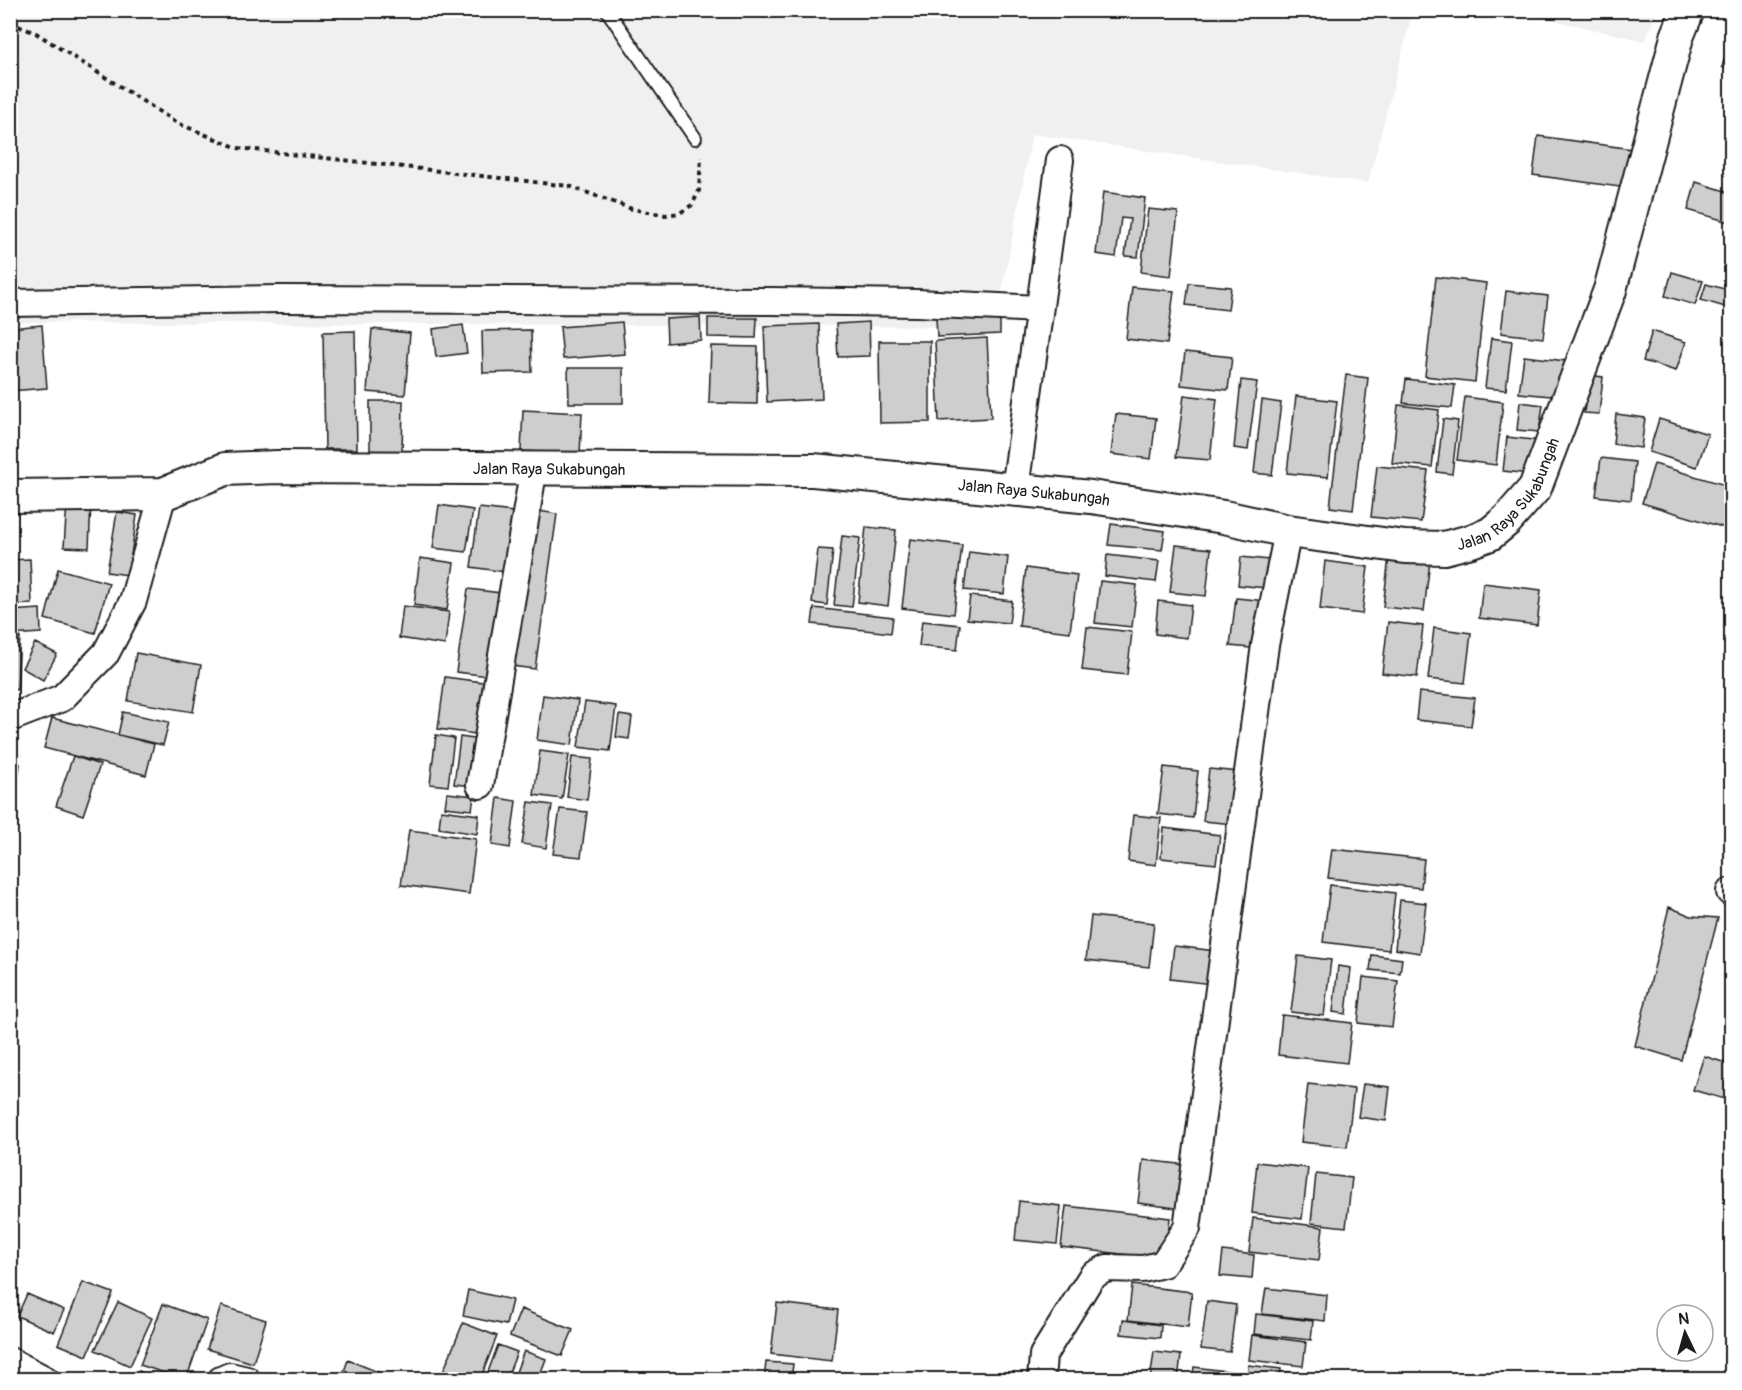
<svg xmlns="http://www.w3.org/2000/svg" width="1742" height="1390" font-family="Pangolin,sans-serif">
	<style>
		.built { fill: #f0f0f0 }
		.building { fill: #cecece; stroke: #1c1c1c; stroke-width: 1.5 }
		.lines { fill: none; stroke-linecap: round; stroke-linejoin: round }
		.service-casing { stroke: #1c1c1c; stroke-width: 16 }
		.minor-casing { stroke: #1c1c1c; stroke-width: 30 }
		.tertiary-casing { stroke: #1c1c1c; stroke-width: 36 }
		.path { stroke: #1c1c1c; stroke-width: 4; stroke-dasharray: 4.5 4.5; stroke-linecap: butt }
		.service { stroke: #fff; stroke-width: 12 }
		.minor { stroke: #fff; stroke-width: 26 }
		.tertiary { stroke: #fff; stroke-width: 32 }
		.labels { text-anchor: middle; stroke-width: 5; stroke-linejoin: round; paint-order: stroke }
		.street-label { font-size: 16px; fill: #1c1c1c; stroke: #fff }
	</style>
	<rect width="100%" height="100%" fill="#fff"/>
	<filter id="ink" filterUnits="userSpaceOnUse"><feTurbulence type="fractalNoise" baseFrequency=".0167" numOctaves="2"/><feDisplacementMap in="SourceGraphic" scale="12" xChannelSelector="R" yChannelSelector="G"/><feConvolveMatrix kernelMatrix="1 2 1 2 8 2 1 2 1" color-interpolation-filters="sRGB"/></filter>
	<g filter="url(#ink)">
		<path class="built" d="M11,11H1413L1368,183L1032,134L995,327L11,322Z
			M1513,11H1657L1645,41Z"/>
		<path class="building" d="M1727,50L1732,52V70L1722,67Z
			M1538,136L1632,149L1627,188L1533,175Z
			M1696,182L1732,193V223L1688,210Z
			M1103,192L1145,198L1138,257L1125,256L1130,219L1121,218L1116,257L1096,254Z
			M1148,209L1178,212L1171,276L1141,272Z
			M1672,272L1703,281L1695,305L1665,296Z
			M1436,277L1486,283L1475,382L1425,376Z
			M1189,283L1231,287L1228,310L1186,305Z
			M1706,284L1732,291V309L1701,300Z
			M1132,287L1174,291L1167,344L1126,339Z
			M1506,291L1548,296L1543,338L1501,333Z
			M1000,315V334L937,337L936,317Z
			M700,317L701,340L667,343L666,319Z
			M708,318H757L756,338L708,337Z
			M622,322L625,354L563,359L560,327Z
			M869,322L870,356L838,357L836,324Z
			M819,324L822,399L767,402L764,326Z
			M42,325L47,388L10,391V328Z
			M463,325L467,353L436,357L433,329Z
			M372,329L410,333L405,395L367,392Z
			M531,330L532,372L483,373L482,331Z
			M355,331L357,449H325L323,332Z
			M1652,331L1686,342L1676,371L1643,361Z
			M987,338L991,418L939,421L935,341Z
			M1491,338L1512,341L1506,390L1485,388Z
			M879,341H930V422L880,423Z
			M711,346L758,347L757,404L709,403Z
			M1185,352L1232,357L1228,390L1181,385Z
			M1524,356L1566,361L1562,397L1519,393Z
			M568,368H623V403H569Z
			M1346,375L1368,378L1353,510L1330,507Z
			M1588,375L1603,377L1599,414L1584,413Z
			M1406,379L1455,385L1452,408L1403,403Z
			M1241,380L1257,382L1248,450L1234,448Z
			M1184,395L1217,399L1210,460L1176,457Z
			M1296,396L1337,401L1328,477L1287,473Z
			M1465,397L1503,402L1496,465L1457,460Z
			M1262,400L1281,403L1272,475L1254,473Z
			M370,401H403L402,454L370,453Z
			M1520,402L1543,405L1539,432L1517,430Z
			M1398,405L1439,410L1432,467L1392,463Z
			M523,410L582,413L580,454L521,451Z
			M1116,414L1156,418L1151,459L1111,454Z
			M1616,414L1645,418L1641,448L1613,444Z
			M1443,419L1458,421L1452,474L1437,472Z
			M1659,419L1708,434L1697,467L1649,452Z
			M1507,437L1542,441L1539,475L1503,471Z
			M1601,458L1635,462L1631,500L1596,496Z
			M1654,464L1732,487V530L1642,503Z
			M1377,466L1428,471L1421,522L1371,517Z
			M67,502L91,503L89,548L64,547Z
			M439,505L473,510L466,552L433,548Z
			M479,508L513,512L505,572L471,567Z
			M533,510L557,514L535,669L511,666Z
			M117,512L137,515L128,575L107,572Z
			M1111,524L1165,531L1162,550L1108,545Z
			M866,527L896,530L888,606L858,602Z
			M842,536L860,538L852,607L834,605Z
			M910,539L962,545L954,614L902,608Z
			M1176,545L1211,549L1206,596L1170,592Z
			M818,549L833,550L827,605L812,603Z
			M969,552L1008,557L1004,594L964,590Z
			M1107,555L1159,561L1156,582L1105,576Z
			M1241,557L1278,561L1275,589L1238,585Z
			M1389,557L1430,561L1424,611L1383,607Z
			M420,558L454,563L447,610L414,605Z
			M30,559L32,604L10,605V560Z
			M1325,561L1368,567L1362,614L1320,609Z
			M1026,568L1077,575L1070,632L1019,626Z
			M58,569L109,583L95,633L45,619Z
			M1100,581L1137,585L1132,627L1095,623Z
			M1483,583L1541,590L1537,625L1479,618Z
			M468,589L501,593L489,676L456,672Z
			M970,596L1012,601L1009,623L967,619Z
			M1236,598L1267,601L1261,649L1230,646Z
			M1158,601L1191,605L1187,638L1155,634Z
			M403,606L449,612L445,645L399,638Z
			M814,608L893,617L891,633L812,624Z
			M40,609L41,633L10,635V611Z
			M922,621L960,625L957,650L919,646Z
			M1388,622L1423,626L1417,677L1382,673Z
			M1087,627L1132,632L1127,675L1082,670Z
			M1434,628L1471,633L1465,683L1428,679Z
			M10,637H20L17,690L10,689Z
			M35,643L57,654L43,680L22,668Z
			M136,653L201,665L193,712L128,701Z
			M445,677L490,683L483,735L438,729Z
			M1419,692L1475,698L1471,726L1416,720Z
			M543,695L578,700L572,745L537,740Z
			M585,702L616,706L610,751L578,747Z
			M123,712L169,722L163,745L118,735Z
			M619,715L632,717L629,739L616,737Z
			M52,718L154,744L146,775L44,748Z
			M436,735L454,738L448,786L430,784Z
			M460,737L480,740L474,786L454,784Z
			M540,751L569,755L562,799L534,795Z
			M73,756L100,765L83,815L56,806Z
			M572,757L592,759L587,800L567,797Z
			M10,763L20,764L12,827H10Z
			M1164,767L1198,771L1193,818L1158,814Z
			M1209,769L1240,772L1234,824L1203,821Z
			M447,793L474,796L472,810L445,807Z
			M498,798L516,801L510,848L492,845Z
			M529,802L552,805L546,848L522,844Z
			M560,809L587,812L581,857L553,854Z
			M441,810L479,815L477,834L439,828Z
			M1133,815L1161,818L1156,865L1128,861Z
			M1164,828L1220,835L1216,864L1161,858Z
			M409,830L476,839L469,894L401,885Z
			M1332,849L1424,859L1421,888L1328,878Z
			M1330,885L1395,893L1389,950L1323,942Z
			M1400,900L1426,903L1420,953L1395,949Z
			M1669,907L1691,916L1718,918L1681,1060L1635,1046Z
			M1091,916L1154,923L1149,967L1086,960Z
			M1174,946L1216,951L1212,984L1170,979Z
			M1372,955L1402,959L1400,973L1370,970Z
			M1298,956L1331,960L1324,1016L1291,1012Z
			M1338,966L1351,968L1346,1014L1333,1012Z
			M1363,977L1398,981L1392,1027L1358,1023Z
			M1282,1015L1352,1023L1347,1063L1278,1055Z
			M1704,1056L1732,1065V1088L1728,1100L1693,1090Z
			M1308,1084L1354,1089L1347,1147L1301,1142Z
			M1363,1084L1390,1087L1386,1121L1358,1117Z
			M1143,1160L1188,1165L1183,1209L1138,1203Z
			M1257,1162L1308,1168L1302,1219L1252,1213Z
			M1316,1174L1352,1178L1346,1227L1311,1223Z
			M1019,1201L1061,1206L1057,1244L1015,1240Z
			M1066,1206L1170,1218L1165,1259L1061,1247Z
			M1253,1218L1323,1227L1319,1260L1249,1252Z
			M1223,1251L1254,1255L1252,1279L1220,1276Z
			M83,1282L113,1293L87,1356L58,1344Z
			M1132,1285L1192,1292L1188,1327L1128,1320Z
			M1266,1288L1327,1295L1325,1321L1262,1314Z
			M468,1290L512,1300L506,1325L463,1316Z
			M27,1294L64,1310L54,1332L17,1316Z
			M1207,1301L1236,1305L1230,1352L1201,1349Z
			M118,1302L152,1318L130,1366L95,1350Z
			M777,1303L838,1310L832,1361L771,1354Z
			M163,1304L207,1320L186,1380L140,1365Z
			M221,1306L266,1320L253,1363L207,1349Z
			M521,1309L573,1330L562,1356L510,1336Z
			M1256,1314L1313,1321L1311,1340L1254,1334Z
			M1123,1320L1161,1325L1160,1338L1121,1334Z
			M463,1323L497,1336L480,1380H463L443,1372Z
			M1252,1335L1306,1342L1303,1366L1249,1360Z
			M498,1345L517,1352L506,1380H485Z
			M524,1351L546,1359L538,1380H513Z
			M1154,1352L1181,1355L1178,1380H1150Z
			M348,1360L398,1380H341Z
			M766,1362L793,1364L791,1380H764Z
			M1248,1365L1281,1369L1280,1380H1247Z
			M1194,1367L1234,1372L1233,1380H1192Z
			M139,1371L154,1380H134Z
			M1287,1372L1335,1378V1380H1286Z"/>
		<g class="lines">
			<g class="service-casing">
				<path id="service" d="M607,10L695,138"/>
			</g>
			<g class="minor-casing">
				<path id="minor" d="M10,303L280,299L771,301L917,303L1039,309
					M1015,489L1060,160
					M10,718L62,698L106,653L133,601L163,494
					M480,785L534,467
					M1730,892H1732
					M10,1361L46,1380
					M221,1380L230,1376L247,1380
					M1041,1380L1043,1355L1092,1276L1107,1268L1143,1269L1163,1264L1187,1228L1265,645L1288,531"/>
			</g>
			<g class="tertiary-casing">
				<g id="tertiary">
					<path id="s1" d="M10,496L163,494L225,469L277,467L813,470L1091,497L1224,517L1288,531L1405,547L1444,548L1471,541L1490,534L1507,520L1535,488L1610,290L1677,37L1688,10"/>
				</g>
			</g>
			<path class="path" d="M10,23L36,33L177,123L238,148L569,186L632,209L666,215L680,213L692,205L699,191L701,157"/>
			<use href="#service" class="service"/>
			<use href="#minor" class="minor"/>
			<use href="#tertiary" class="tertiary"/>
		</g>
	</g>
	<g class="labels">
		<g class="street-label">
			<text dy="6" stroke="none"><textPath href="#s1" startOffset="544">Jalan Raya Sukabungah</textPath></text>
			<text dy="6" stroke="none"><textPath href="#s1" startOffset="1534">Jalan Raya Sukabungah</textPath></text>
			<text dy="6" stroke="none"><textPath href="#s1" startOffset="1030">Jalan Raya Sukabungah</textPath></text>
		</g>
	</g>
	<rect width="1742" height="1390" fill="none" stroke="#fff" stroke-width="36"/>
	<rect x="18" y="18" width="1706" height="1354" fill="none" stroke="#1c1c1c" stroke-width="2" filter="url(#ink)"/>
	<g transform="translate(1685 1333) rotate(355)"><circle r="28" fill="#ffffff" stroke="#a4a4a4" stroke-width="1.5"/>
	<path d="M0-4.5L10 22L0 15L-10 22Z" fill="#1c1c1c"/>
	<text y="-9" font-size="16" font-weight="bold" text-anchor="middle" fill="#1c1c1c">N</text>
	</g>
</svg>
